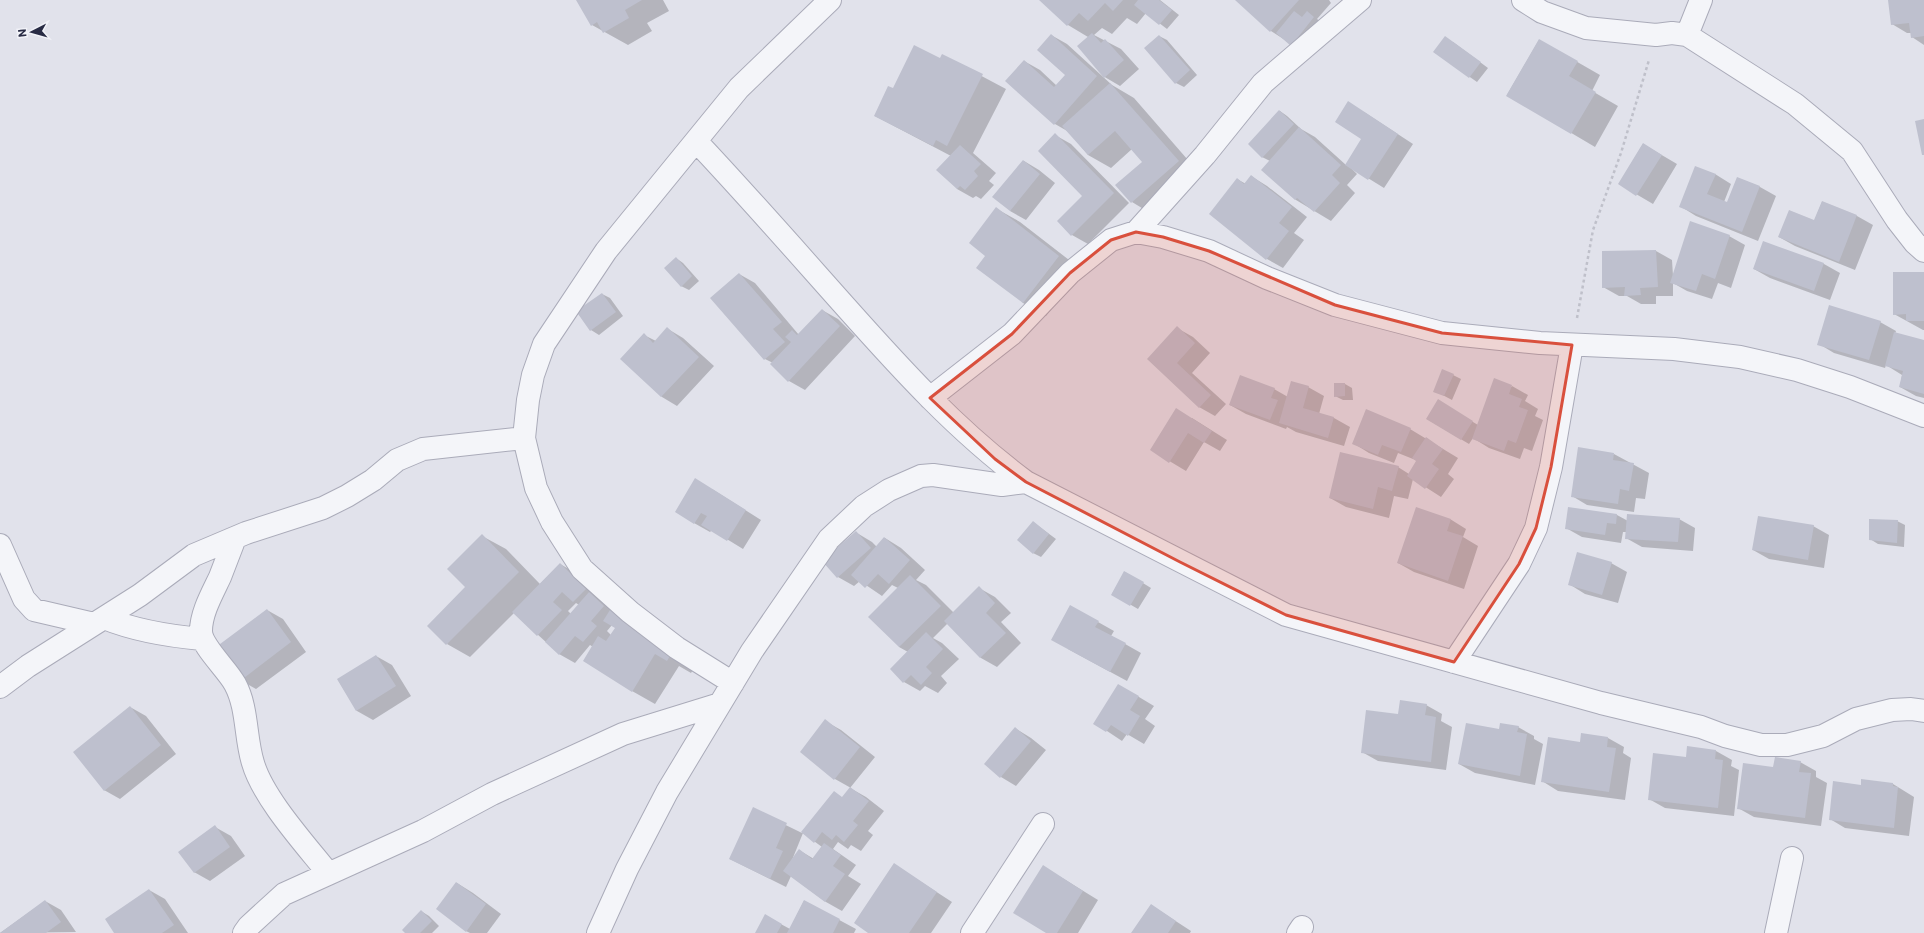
<svg xmlns="http://www.w3.org/2000/svg" width="1924" height="933" font-family="Commissioner,sans-serif">
	<style>
		.shadow { fill: #0003; fill-rule: evenodd }
		.building { fill: #bec0ce }
		.lines { fill: none; stroke-linecap: round; stroke-linejoin: round }
		.minor-casing { stroke: #aaabb9; stroke-width: 24 }
		.path { stroke: #bfc0ca; stroke-width: 2.5; stroke-dasharray: 3 3; stroke-linecap: butt }
		.minor { stroke: #f4f5f9; stroke-width: 22 }
		.marked { fill: #d9503d; fill-opacity: 0.2; stroke: #d9503d; stroke-width: 3; stroke-linejoin: round }
	</style>
	<rect width="100%" height="100%" fill="#e1e2eb"/>
	<path class="shadow" d="M577,0H663L669,11L647,23L652,31L628,45L592,25Z
		M1040,0H1160L1179,15L1167,29L1146,13L1137,24L1127,18L1112,34L1102,28L1094,35L1121,49L1139,69L1120,86L1103,76L1088,37L1068,25Z
		M1236,0H1329L1331,3L1317,19L1321,22L1299,49L1271,31Z
		M1889,0H1924V45L1912,37L1911,33H1907L1892,24Z
		M1051,35L1067,44L1112,85L1134,98L1201,175L1155,216L1132,202L1143,162L1132,149L1111,168L1088,155L1069,132L1055,124L1024,61L1040,70L1057,86L1067,75Z
		M1159,36L1167,40L1197,75L1184,87L1176,83Z
		M1539,40L1600,75L1592,91L1618,106L1595,147L1507,95Z
		M1453,42L1488,68L1477,82L1434,52Z
		M942,55L1006,89L973,153L996,173L989,181L994,185L981,199L976,196L973,198L957,189L951,156L875,116L894,90L940,60Z
		M1280,111L1287,116L1301,129L1315,137L1346,165L1363,139L1364,112L1413,144L1384,188L1350,167L1357,174L1347,185L1355,193L1331,221L1296,200L1263,170L1270,161L1262,157Z
		M1055,135L1071,144L1129,203L1088,244L1072,235L1058,221L1083,196Z
		M1643,144L1677,164L1653,204L1619,184Z
		M1024,161L1039,170L1055,183L1026,220L1010,211Z
		M1715,174L1731,184L1724,202L1728,204L1738,178L1760,187L1776,196L1758,241L1696,216L1680,206Z
		M1251,176L1267,186L1307,217L1294,233L1304,240L1283,268L1267,259L1237,179L1246,184Z
		M1822,202L1857,216L1873,225L1855,270L1795,246L1779,237L1814,222Z
		M997,209L1020,222L1082,270L1046,316L1023,303L986,256Z
		M1729,236L1745,245L1731,288L1718,283L1712,299L1687,291L1673,283V296H1656V304H1641L1627,296H1619L1603,287V252L1656,251L1672,260L1673,276Z
		M1764,243L1824,264L1840,273L1830,300L1770,278L1754,269Z
		M676,258L683,263L699,281L689,290L681,286Z
		M1924,273V330H1923L1894,314Z
		M739,274L755,283L799,335L822,310L838,319L855,336L805,390L789,381L773,363L765,359Z
		M602,294L610,298L623,316L599,335L591,330L577,312Z
		M1880,322L1896,331L1895,334L1924,341V398L1916,396L1900,387L1902,375L1886,365L1885,368L1834,353L1819,344Z
		M1177,328L1193,337L1210,353L1192,373L1226,404L1215,416L1199,407L1148,359Z
		M668,329L683,338L714,366L677,406L662,397L622,359L644,335L656,341Z
		M1453,375L1461,379L1452,400L1435,391Z
		M1345,384L1352,388L1353,400H1343L1335,396Z
		M1512,386L1528,395L1525,401L1538,409L1535,416L1543,420L1532,451L1524,448L1520,459L1489,448L1473,438L1469,444L1427,419L1438,401L1478,425Z
		M1308,387L1324,396L1319,414L1334,418L1350,427L1344,446L1296,432L1287,427L1286,429L1246,414L1230,405L1274,389L1288,397Z
		M1192,418L1227,440L1220,451L1204,442L1186,471L1151,450Z
		M1410,429L1458,458L1448,474L1454,479L1441,497L1413,479L1408,499L1394,496L1389,518L1346,507L1330,498L1398,467L1409,474L1418,461L1398,453L1394,463L1369,453L1353,443Z
		M1614,454L1649,473L1645,499L1636,498L1634,512L1587,505L1572,496Z
		M712,489L761,520L743,549L712,530L710,532L694,523Z
		M1569,508L1617,515L1628,521L1679,519L1695,528L1693,551L1642,547L1626,538L1627,532H1623L1621,543L1582,537L1566,528Z
		M1450,519L1466,529L1463,537L1478,546L1464,589L1414,572L1398,563Z
		M1897,521L1905,525L1904,547L1878,544L1870,539Z
		M1033,522L1056,539L1041,557L1033,553Z
		M1813,526L1829,535L1824,568L1769,559L1753,550Z
		M857,533L872,542L877,547L885,538L901,548L925,570L916,580L926,585L954,613L979,588L995,597L1011,613L1001,622L1021,643L997,667L981,658L948,623L933,638L942,643L959,659L941,676L947,683L938,693L925,686L920,691L904,682L908,652L899,647L898,588L892,585L882,596L860,581L854,586L838,577L824,561Z
		M482,536L506,549L540,584L560,564L576,573L601,598L600,600L701,657L691,673L679,666L655,704L632,691L593,647L590,645L575,663L559,654L514,613L470,657L447,644ZM576,603L579,605L571,614L568,611ZM612,625L616,628L611,635L607,631Z
		M1611,563L1627,572L1618,603L1585,594L1569,584Z
		M1125,572L1151,588L1138,609L1112,594Z
		M267,610L283,619L306,652L256,689L240,680Z
		M1098,622L1114,631L1111,636L1141,653L1127,681L1068,649Z
		M376,656L392,665L411,696L373,720L357,711L338,680Z
		M1134,694L1154,706L1145,719L1155,726L1144,744L1127,734L1122,741L1095,723Z
		M1426,705L1442,714L1441,721L1452,727L1446,770L1378,761L1362,752L1399,715Z
		M130,707L146,716L176,754L120,799L104,790Z
		M825,721L841,730L875,757L850,788L866,797L884,811L868,831L873,835L861,851L851,845L848,849L838,842L833,849L856,865L848,876L861,884L842,911L826,902L791,876L786,887L730,859L753,809L802,833L834,793L843,798L851,788L835,779ZM803,833L822,847L814,859L799,850L792,860Z
		M1518,727L1534,736V739L1543,744L1535,785L1475,773L1459,764L1500,731Z
		M1015,728L1031,738L1046,750L1016,786L1001,777Z
		M1608,738L1624,747L1623,753L1631,758L1625,800L1558,791L1542,781L1581,743Z
		M1688,748L1716,751L1732,760L1731,766L1739,770L1734,816L1665,808L1649,799L1687,758Z
		M1800,762L1816,771V777L1827,783L1821,826L1754,817L1738,808L1774,768Z
		M1862,780L1893,784L1914,797L1909,836L1845,828L1830,819L1862,786Z
		M215,827L231,836L245,856L210,881L194,872Z
		M895,865L952,902L931,933H870Z
		M1059,876L1098,900L1078,933H1048Z
		M457,883L473,893L501,914L487,933H470L466,931Z
		M149,890L165,899L188,933H116Z
		M45,901L61,910L76,932L0,933Z
		M804,901L856,929L854,933H756L766,916L790,929Z
		M1151,905L1191,931L1190,933H1132Z
		M421,911L429,916L439,926L432,933H406Z"/>
	<path class="building" d="M576,0H642L625,10L629,18L603,33L597,22L591,26Z
		M1039,0H1123L1113,11L1105,3L1088,21L1079,13L1067,26Z
		M1138,0H1159L1172,10L1159,25L1134,5Z
		M1235,0H1299L1270,32Z
		M1888,0H1924V36L1911,38L1909,23L1891,25Z
		M1294,11L1302,17L1307,11L1314,17L1291,46L1276,33Z
		M1092,33L1101,43L1105,39L1124,60L1104,78L1077,46Z
		M1051,34L1097,76L1054,125L1005,81L1024,60L1054,87L1065,75L1037,50Z
		M1159,35L1190,70L1175,84L1144,48Z
		M1445,36L1481,62L1469,78L1433,52Z
		M1539,39L1578,61L1569,76L1596,92L1571,134L1506,96Z
		M914,45L940,58L942,54L983,74L947,146L936,140L933,146L874,116L888,86L893,88Z
		M1110,83L1179,161L1131,203L1115,185L1142,162L1115,131L1088,155L1062,126Z
		M1348,101L1398,134L1368,180L1345,165L1361,139L1335,122Z
		M1279,110L1294,124L1262,158L1248,144Z
		M1924,119V155H1922L1915,121Z
		M1299,127L1341,165L1332,175L1340,183L1314,212L1297,198L1295,200L1261,170Z
		M1055,133L1114,193L1071,236L1057,221L1082,196L1038,151Z
		M1643,143L1662,155L1636,196L1618,184Z
		M960,145L981,164L974,171L978,176L965,190L960,186L957,189L936,170Z
		M1023,160L1040,174L1010,211L992,197Z
		M1695,166L1716,174L1707,194L1727,202L1737,177L1760,186L1742,232L1679,207Z
		M1251,175L1292,207L1279,223L1289,231L1266,260L1209,214L1237,178L1244,184Z
		M1822,201L1857,215L1839,262L1778,237L1789,210L1814,220Z
		M996,207L1059,256L1023,303L976,268L985,256L969,243Z
		M1690,221L1730,235L1715,279L1702,274L1696,291L1670,283Z
		M1763,241L1824,263L1814,291L1753,269Z
		M1656,250L1658,287L1640,288L1641,295L1624,296L1625,287L1602,288V251Z
		M676,257L692,276L681,287L664,268Z
		M1893,272H1924V321H1906V314L1893,315Z
		M739,273L782,322L773,329L785,342L764,360L710,298Z
		M602,293L616,312L590,331L576,311Z
		M1829,305L1881,321L1869,360L1817,345Z
		M822,309L840,326L788,382L770,364L791,342L785,337L792,330L797,335Z
		M1177,326L1195,343L1177,363L1211,395L1199,408L1147,359Z
		M667,327L699,357L661,397L620,359L644,333L653,343Z
		M1894,332L1924,340V394L1899,387L1903,371L1885,366Z
		M1442,369L1454,374L1444,396L1433,392Z
		M1240,375L1275,388L1271,398L1278,400L1270,420L1229,405Z
		M1494,378L1512,385L1509,394L1522,399L1519,407L1528,410L1516,443L1508,440L1504,451L1472,439Z
		M1291,381L1309,386L1303,408L1334,417L1328,438L1279,423Z
		M1334,383H1345V396L1334,397Z
		M1438,399L1473,421L1461,440L1426,419Z
		M1176,408L1212,431L1204,443L1188,433L1169,463L1150,450Z
		M1366,409L1411,428L1401,452L1382,445L1378,455L1352,444Z
		M1426,437L1443,449L1432,464L1439,469L1425,489L1407,476L1416,461L1412,458Z
		M1578,447L1614,453L1613,460L1634,463L1629,491L1620,489L1618,504L1571,497Z
		M1340,452L1399,466L1392,491L1378,487L1373,509L1329,498Z
		M695,478L746,510L727,541L701,525L707,516L701,513L694,524L675,512Z
		M1416,507L1451,519L1447,531L1463,536L1448,581L1397,563Z
		M1568,507L1617,514L1616,524L1607,523L1605,535L1565,529Z
		M1627,514L1680,518L1678,542L1625,539Z
		M1758,516L1814,525L1808,560L1752,550Z
		M1869,519L1898,520L1897,543L1869,540Z
		M1033,521L1049,534L1033,554L1017,540Z
		M856,531L871,548L837,578L822,561Z
		M482,534L519,572L446,645L427,626L465,587L447,569Z
		M884,537L910,560L889,584L878,574L865,588L851,575Z
		M1577,552L1612,562L1602,595L1568,585Z
		M560,563L586,589L573,602L562,592L553,602L562,610L537,636L512,612Z
		M1124,571L1144,582L1130,606L1111,595Z
		M910,575L941,606L899,647L868,617Z
		M979,586L995,603L986,613L1006,633L980,658L944,621Z
		M589,592L604,606L591,621L597,626L583,642L575,636L559,655L545,642Z
		M615,602L678,642L667,661L655,654L632,692L583,661L598,636L606,641L615,628L603,621Z
		M1070,605L1099,621L1095,627L1126,643L1110,672L1051,640Z
		M267,609L291,642L240,681L216,647Z
		M926,632L943,649L926,667L932,673L921,685L911,675L903,683L890,669Z
		M376,655L396,686L356,711L337,679Z
		M1118,684L1139,696L1130,710L1140,716L1128,736L1111,725L1106,732L1093,724Z
		M1400,700L1427,704L1425,715L1436,717L1431,762L1361,753L1366,710L1398,714Z
		M130,706L161,745L104,791L73,752Z
		M825,719L860,747L834,780L800,752Z
		M1466,723L1499,729L1500,723L1519,726L1517,732L1527,734L1520,776L1458,764Z
		M1015,727L1031,741L1000,778L984,764Z
		M1581,733L1608,737L1607,747L1616,748L1609,792L1541,782L1548,737L1580,742Z
		M1687,746L1716,750L1715,759L1723,760L1718,808L1648,800L1653,753L1686,757Z
		M1775,757L1801,761L1799,772L1811,773L1805,818L1737,809L1743,763L1773,767Z
		M1861,779L1893,783V786L1898,787L1894,828L1829,820L1833,781L1861,785Z
		M850,787L869,801L853,821L858,825L844,842L836,835L832,840L822,832L814,843L801,832L834,791L842,797Z
		M753,807L787,823L776,848L783,851L770,879L729,859Z
		M215,825L230,847L194,873L178,852Z
		M824,843L841,855L833,866L845,874L825,902L783,871L799,849L812,859Z
		M894,863L937,892L909,933H868L854,923Z
		M1043,865L1083,891L1057,933H1046L1013,913Z
		M456,882L486,904L466,932L436,909Z
		M149,889L174,925L162,933H114L105,919Z
		M45,900L61,922L46,933H0Z
		M804,900L840,919L833,933H787Z
		M1151,904L1176,921L1168,933H1131Z
		M421,910L432,921L420,933H405L402,930Z
		M765,914L782,924L777,933H755Z"/>
	<g class="lines">
		<g class="minor-casing">
			<path id="minor" d="M1523,0L1542,12L1586,28L1656,35L1672,33L1687,35L1795,104L1852,151L1897,220L1915,243L1924,251
				M1687,35L1701,0
				M696,141C746,194 795,250 844,305C901,369 957,431 1026,482L1286,615L1601,703L1701,727L1725,736L1761,745H1787L1823,736L1856,719L1892,710L1911,709L1924,711
				M1136,232L1205,155L1263,83L1360,0
				M930,398L1012,334L1070,273L1111,240L1136,232L1163,237L1209,251L1267,278L1335,305L1442,333L1540,343L1674,349L1740,357L1797,370L1850,387L1924,416
				M235,538C230,551 225,564 220,577C212,594 201,613 201,631C201,646 227,669 235,684C248,708 245,738 253,763C263,798 305,844 328,873
				M0,545L24,599L34,610L94,624
				M104,618C136,631 168,636 202,639
				M1454,662L1519,564L1536,528L1551,467L1572,345
				M733,683L677,648L630,612L582,569L552,522L536,488L524,438L528,400L533,375L544,344L606,251L739,88L830,0
				M0,687L28,666L140,595L194,555L246,533L323,508L347,496L373,480L397,460L423,449L524,438
				M244,933L249,926L284,894L423,831L492,794L623,734L720,704
				M598,933L627,869L667,792L752,651L829,539L864,506L889,490L921,476L933,475L1002,485L1026,482
				M972,933L1043,824
				M1298,933L1302,927
				M1776,933L1792,858"/>
		</g>
		<path class="path" d="M1577,318L1593,230L1621,153L1649,60"/>
		<use href="#minor" class="minor"/>
	</g>
	<path class="marked" d="M1136,232L1163,237L1209,251L1335,305L1442,333L1572,345L1551,467L1536,528L1519,564L1454,662L1286,615L1180,562L1026,482L995,459L930,398L1012,334L1070,273L1111,240Z"/>
	<g transform="translate(32 32) rotate(264)" stroke="#f1f2f8" stroke-width="3" paint-order="stroke">
	<path d="M0-3L7 15L0 10L-7 15Z" fill="#282b44"/>
	<text y="-6" font-size="11" font-weight="bold" text-anchor="middle" fill="#282b44">N</text>
	</g>
</svg>
